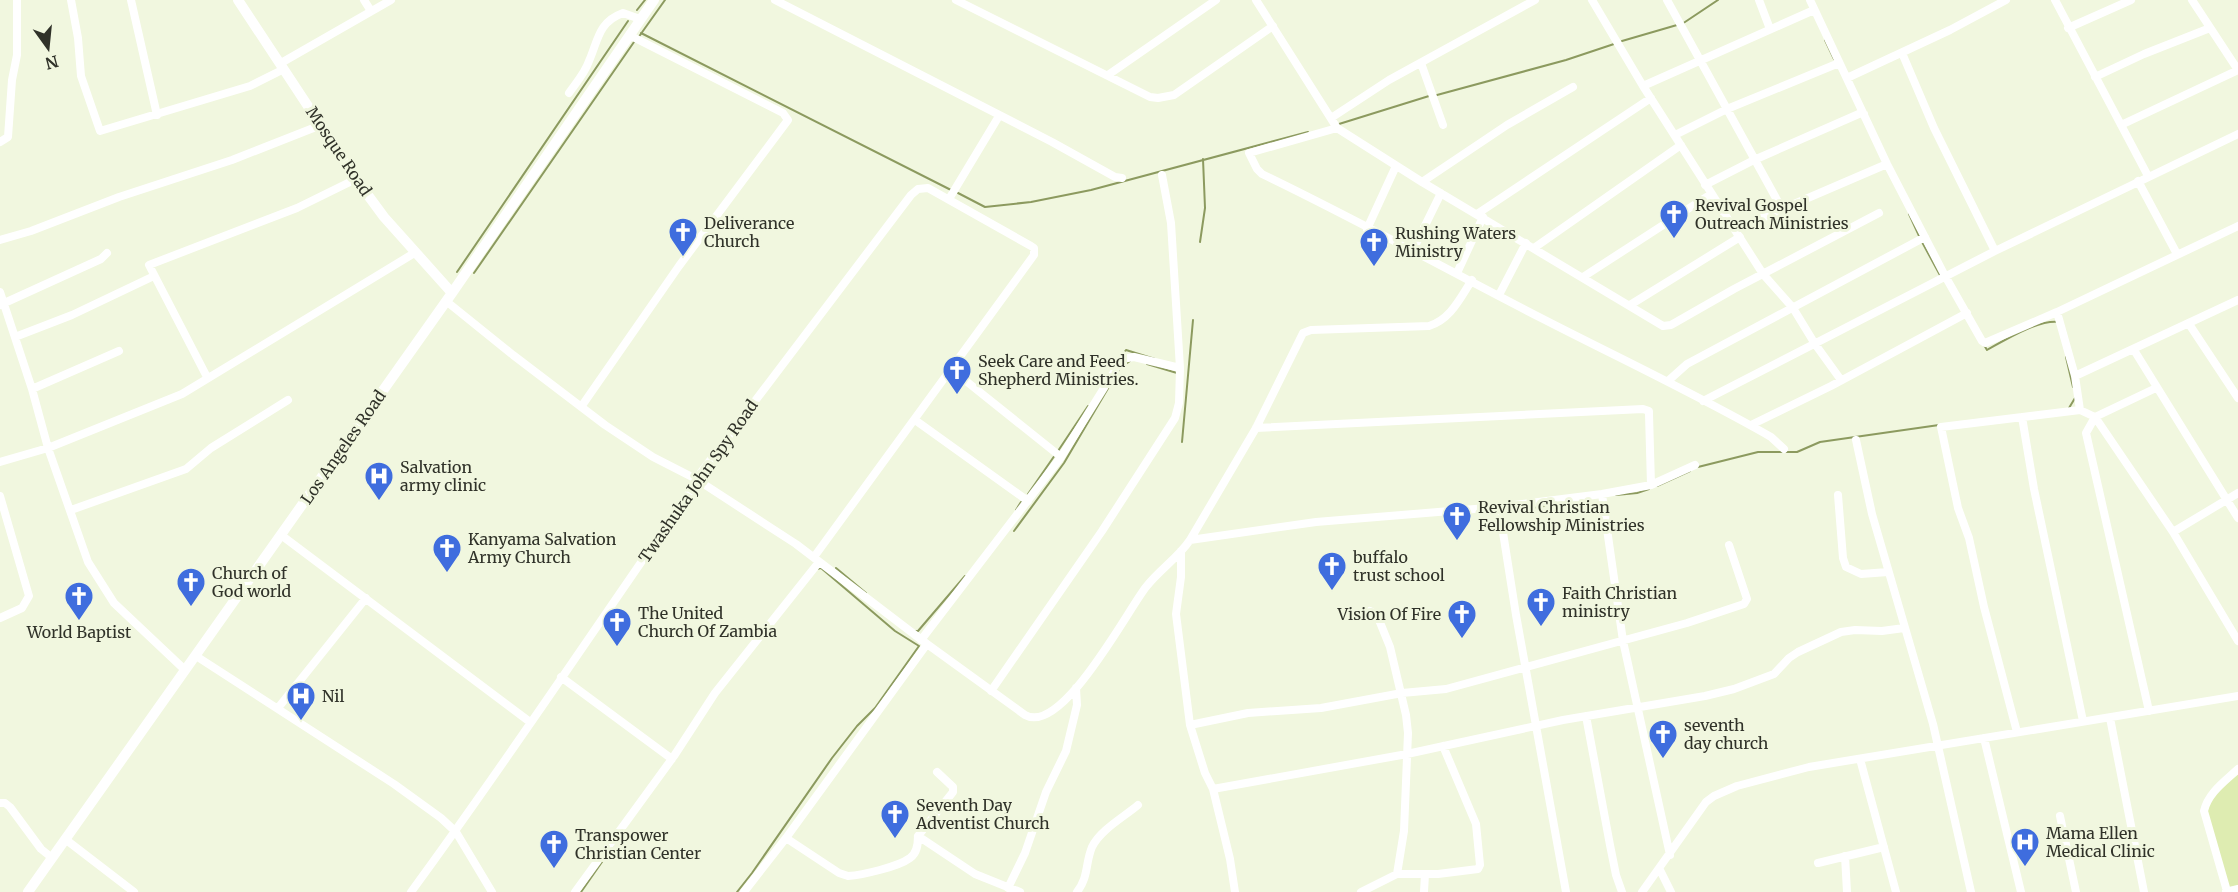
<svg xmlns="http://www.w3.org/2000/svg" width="2238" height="892" font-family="Merriweather,serif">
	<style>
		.green { fill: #deecb1 }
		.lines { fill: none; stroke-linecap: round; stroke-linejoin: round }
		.stream { stroke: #8c9a5f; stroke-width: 2 }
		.street { stroke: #fff; stroke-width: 8 }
		.secondary { stroke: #fff; stroke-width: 10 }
		.labels { text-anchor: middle; stroke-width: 6; stroke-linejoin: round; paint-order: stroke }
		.street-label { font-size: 16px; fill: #303229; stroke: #f1f7df }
		.poi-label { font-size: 16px; fill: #303229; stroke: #f1f7df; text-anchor: start }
	</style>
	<rect width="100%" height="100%" fill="#f1f7df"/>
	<path class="green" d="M2238,774V886L2229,887L2207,813C2208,796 2226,784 2238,774Z"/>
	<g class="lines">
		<path class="stream" d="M637,10L645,0
			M1682,24L1718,0
			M641,33L951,190
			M638,38L665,0
			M1825,40L1834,59
			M1622,41L1677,25
			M1437,95L1566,60L1614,44
			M1339,124L1429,96
			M958,193L985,207L1031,202L1091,190L1308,132
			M1909,214L1920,238
			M1200,242L1205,208L1203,159
			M1922,242L1941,277
			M457,272L628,21
			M474,273L634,42
			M1984,345L1987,350C2005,340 2037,320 2058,322
			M1121,357L1126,350L1155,359
			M2066,357L2073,387
			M1147,364L1177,373
			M2069,408L2075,398
			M1182,442L1193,320
			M1058,451L1088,406
			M1698,467L1758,452H1797L1820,442L1939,425
			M1657,486L1690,471
			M1028,494L1055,455
			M1616,495L1637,493L1649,489
			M1016,510L1021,502
			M1501,513L1569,502
			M1014,531L1064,463L1120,368L1130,361
			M836,568L866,593
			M915,631H918L965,576
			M581,892L611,849
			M737,892L752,873L832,758L857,726L875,708L919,646L895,631L821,568L817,569"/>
		<path class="street" d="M71,0L78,38L81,76L100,131L250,86L284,69
			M131,0L157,115
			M364,0L371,11
			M775,0L1052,142L1115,177L1122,178
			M956,0L1150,97L1158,98L1174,95L1273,26
			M1256,0L1337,128L1422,182L1663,326L1671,325L1734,289L1879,213
			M1592,0L1643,86L1763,274L1793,308L1815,344L1841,380
			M1667,0L1782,209
			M1759,0L1770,29
			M1810,0L1887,164L1944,274L1982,341L1985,343L2057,312L2238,226
			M2055,0L2148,176
			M2192,0L2238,70
			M2068,28L2131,0
			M1902,53L1934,128L1995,251
			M281,63L391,0
			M1421,63L1443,125
			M1108,75L1216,0
			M2095,77L2144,54L2210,28
			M1847,78L1950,30L2006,0
			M1643,86L1814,10
			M569,93C576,83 585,73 589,61C598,41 598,22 623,13L640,19
			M1331,118L1389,80L1535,0
			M2121,125L2238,70
			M1337,128L1249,153L1257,169L1262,174C1358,220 1451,272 1545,320C1621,359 1698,395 1771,437L1784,449
			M1675,135L1727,109L1839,63
			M0,142L8,137L12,80L17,55V0
			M1162,175L1171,223L1180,368
			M2138,181L2177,254
			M1422,182L1507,125L1573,87
			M1705,185L1754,160L1861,113L1864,114
			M949,199L999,116
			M1477,214L1651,98
			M1367,229L1396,166
			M1736,229L1887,164
			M0,240L31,231L119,197L232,160L321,125
			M1534,248L1681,145
			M1413,250L1441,193
			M1457,273L1483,217
			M1583,277L1711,194
			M0,292L32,389L48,448L88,562L114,603L185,670
			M1499,295L1526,243
			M446,301L513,355L605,425L653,457L696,479L796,544L927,644L1025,715C1062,736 1127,611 1146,587C1159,570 1178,558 1190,540L1316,522L1499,507L1602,494L1651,485L1695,465
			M0,305L101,259L107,253
			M1630,305L1740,237
			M2057,312L2075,376L2080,410
			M2189,324L2238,398
			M15,337L72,315L154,276
			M2134,350L2238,518
			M951,369L1061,457
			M2075,376L2238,300
			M207,377L149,265L297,208L356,179
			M1668,381L1687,364L1925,237
			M32,389L119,351
			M1703,401L1995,251L2238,134
			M581,407L679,266L788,120L783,113L629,35
			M2022,417L2034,489L2083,721
			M915,420L1028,501
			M1751,425L1831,386L1967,313
			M1256,428L1643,409L1649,411V414L1651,485
			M1856,440L1872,514L1933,724L1971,892
			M0,462L48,448L182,394L416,252
			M1602,494L1623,641L1670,855
			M1838,495L1843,558L1846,567L1861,574L1888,572
			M0,496L29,596L22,608L0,618
			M1499,507L1516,615L1566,892
			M71,510L186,469L211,448L288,400
			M2173,532L2238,493
			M281,535L530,722
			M1190,540L1256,428L1303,333L1311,330L1429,326C1451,319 1460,298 1472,280
			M1181,551V577L1176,614L1190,725L1205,773L1213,789L1230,859L1235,892
			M1370,611L1377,615L1390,647L1406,715L1408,733L1404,831L1397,874
			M921,640L1061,457L1122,359L1134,357L1180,368L1179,403L1175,418L1102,531L991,691
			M196,656L394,784L441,818L456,832L492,892
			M561,677L672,759
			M278,708L366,598
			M2149,711L2086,433L2095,417L2156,388
			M1586,716L1610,845L1616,875L1622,892
			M2110,718L2144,892
			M1190,725L1248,713L1321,708L1402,693L1446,689L1687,623L1744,604L1747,599L1729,545
			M2017,732L1984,607L1969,538L1958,508L1941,427L2080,410L2095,417L2173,532L2238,641
			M1984,738L2021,892
			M1860,759L1896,892
			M1213,789L1407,754L1563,720L1705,696L1734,689L1774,674L1789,658L1798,652L1841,632L1855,630L1882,631L1904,628
			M0,803H5L10,807L41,849L51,857
			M2060,816L2076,892
			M918,836L975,874L1020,892
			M786,838L839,873L848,876C862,875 898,867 910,858C917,853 918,845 918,836L953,792V787L937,772
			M65,839L134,892
			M1845,856L1847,892
			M1818,863L1884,847
			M1660,870L1671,892
			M1008,888L1025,853L1046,792L1066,751L1077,705L1076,688
			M2227,891L2204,811C2208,793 2224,782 2238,769
			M411,892C508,760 598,623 692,489L696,479L911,195L918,189L928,188L1031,246L1034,248V255L814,557
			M575,892L674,756L715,693L819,562
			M744,892L786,838L927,644
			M1077,892C1089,876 1085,864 1092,847C1100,830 1124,817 1138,805
			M1361,892L1397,874H1438L1478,869L1480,865L1476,824L1443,746
			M1424,892L1425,874
			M1642,892L1706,802L1714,796L1737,786L1809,767L2238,696
			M2226,892L2238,889"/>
		<path class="secondary" d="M238,0L356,179L384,217L452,293
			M28,892L452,293L654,0"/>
	</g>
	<defs>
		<g id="church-pin" transform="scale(1.5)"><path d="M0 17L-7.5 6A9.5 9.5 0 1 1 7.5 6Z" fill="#3f6dde" stroke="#f1f7df"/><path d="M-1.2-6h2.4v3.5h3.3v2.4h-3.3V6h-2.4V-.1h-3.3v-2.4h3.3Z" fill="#fff"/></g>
		<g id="hospital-pin" transform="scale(1.5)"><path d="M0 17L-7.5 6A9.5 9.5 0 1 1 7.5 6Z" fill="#3f6dde" stroke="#f1f7df"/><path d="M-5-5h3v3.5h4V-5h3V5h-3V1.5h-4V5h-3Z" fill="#fff"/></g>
	</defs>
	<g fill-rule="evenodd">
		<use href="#church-pin" x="1674" y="214"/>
		<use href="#church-pin" x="683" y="232"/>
		<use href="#church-pin" x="1374" y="242"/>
		<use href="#church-pin" x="957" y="370"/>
		<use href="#hospital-pin" x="379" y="476"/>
		<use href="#church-pin" x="1457" y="516"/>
		<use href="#church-pin" x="447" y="548"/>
		<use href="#church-pin" x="1332" y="566"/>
		<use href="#church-pin" x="191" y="582"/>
		<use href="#church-pin" x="79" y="596"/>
		<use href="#church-pin" x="1541" y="602"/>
		<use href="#church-pin" x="1462" y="614"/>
		<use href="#church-pin" x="617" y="622"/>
		<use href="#hospital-pin" x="301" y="696"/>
		<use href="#church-pin" x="1663" y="734"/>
		<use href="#church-pin" x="895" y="814"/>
		<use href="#hospital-pin" x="2025" y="842"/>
		<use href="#church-pin" x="554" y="844"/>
	</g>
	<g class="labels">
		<g class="street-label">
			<text transform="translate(339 151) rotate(56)" y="6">Mosque Road</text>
			<text transform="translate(343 447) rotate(-55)" y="6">Los Angeles Road</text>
			<text transform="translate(698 481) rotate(-55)" y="6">Twashuka John Spy Road</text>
		</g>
		<g class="poi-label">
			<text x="1695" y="211">Revival Gospel<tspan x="1695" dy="18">Outreach Ministries</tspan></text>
			<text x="704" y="229">Deliverance<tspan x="704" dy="18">Church</tspan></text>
			<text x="1395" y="239">Rushing Waters<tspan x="1395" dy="18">Ministry</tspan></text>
			<text x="978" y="367">Seek Care and Feed<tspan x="978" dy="18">Shepherd Ministries.</tspan></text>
			<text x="400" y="473">Salvation<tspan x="400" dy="18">army clinic</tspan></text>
			<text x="1478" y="513">Revival Christian<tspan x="1478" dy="18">Fellowship Ministries</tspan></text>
			<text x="468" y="545">Kanyama Salvation<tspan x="468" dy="18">Army Church</tspan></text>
			<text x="1353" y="563">buffalo<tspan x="1353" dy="18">trust school</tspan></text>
			<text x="212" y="579">Church of<tspan x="212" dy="18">God world</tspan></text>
			<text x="1562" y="599">Faith Christian<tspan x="1562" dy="18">ministry</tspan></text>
			<text x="638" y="619">The United<tspan x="638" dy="18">Church Of Zambia</tspan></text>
			<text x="1441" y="620" text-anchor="end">Vision Of Fire</text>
			<text x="79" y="638" text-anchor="middle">World Baptist</text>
			<text x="322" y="702">Nil</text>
			<text x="1684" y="731">seventh<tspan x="1684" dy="18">day church</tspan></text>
			<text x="916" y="811">Seventh Day<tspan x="916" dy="18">Adventist Church</tspan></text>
			<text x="2046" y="839">Mama Ellen<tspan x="2046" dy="18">Medical Clinic</tspan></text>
			<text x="575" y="841">Transpower<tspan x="575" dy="18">Christian Center</tspan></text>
		</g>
	</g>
	<g transform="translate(48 48) rotate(165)" stroke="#f1f7df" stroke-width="4.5" paint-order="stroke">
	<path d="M0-4.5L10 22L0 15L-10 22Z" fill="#303229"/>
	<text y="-9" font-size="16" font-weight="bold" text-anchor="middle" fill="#303229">N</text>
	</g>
</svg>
